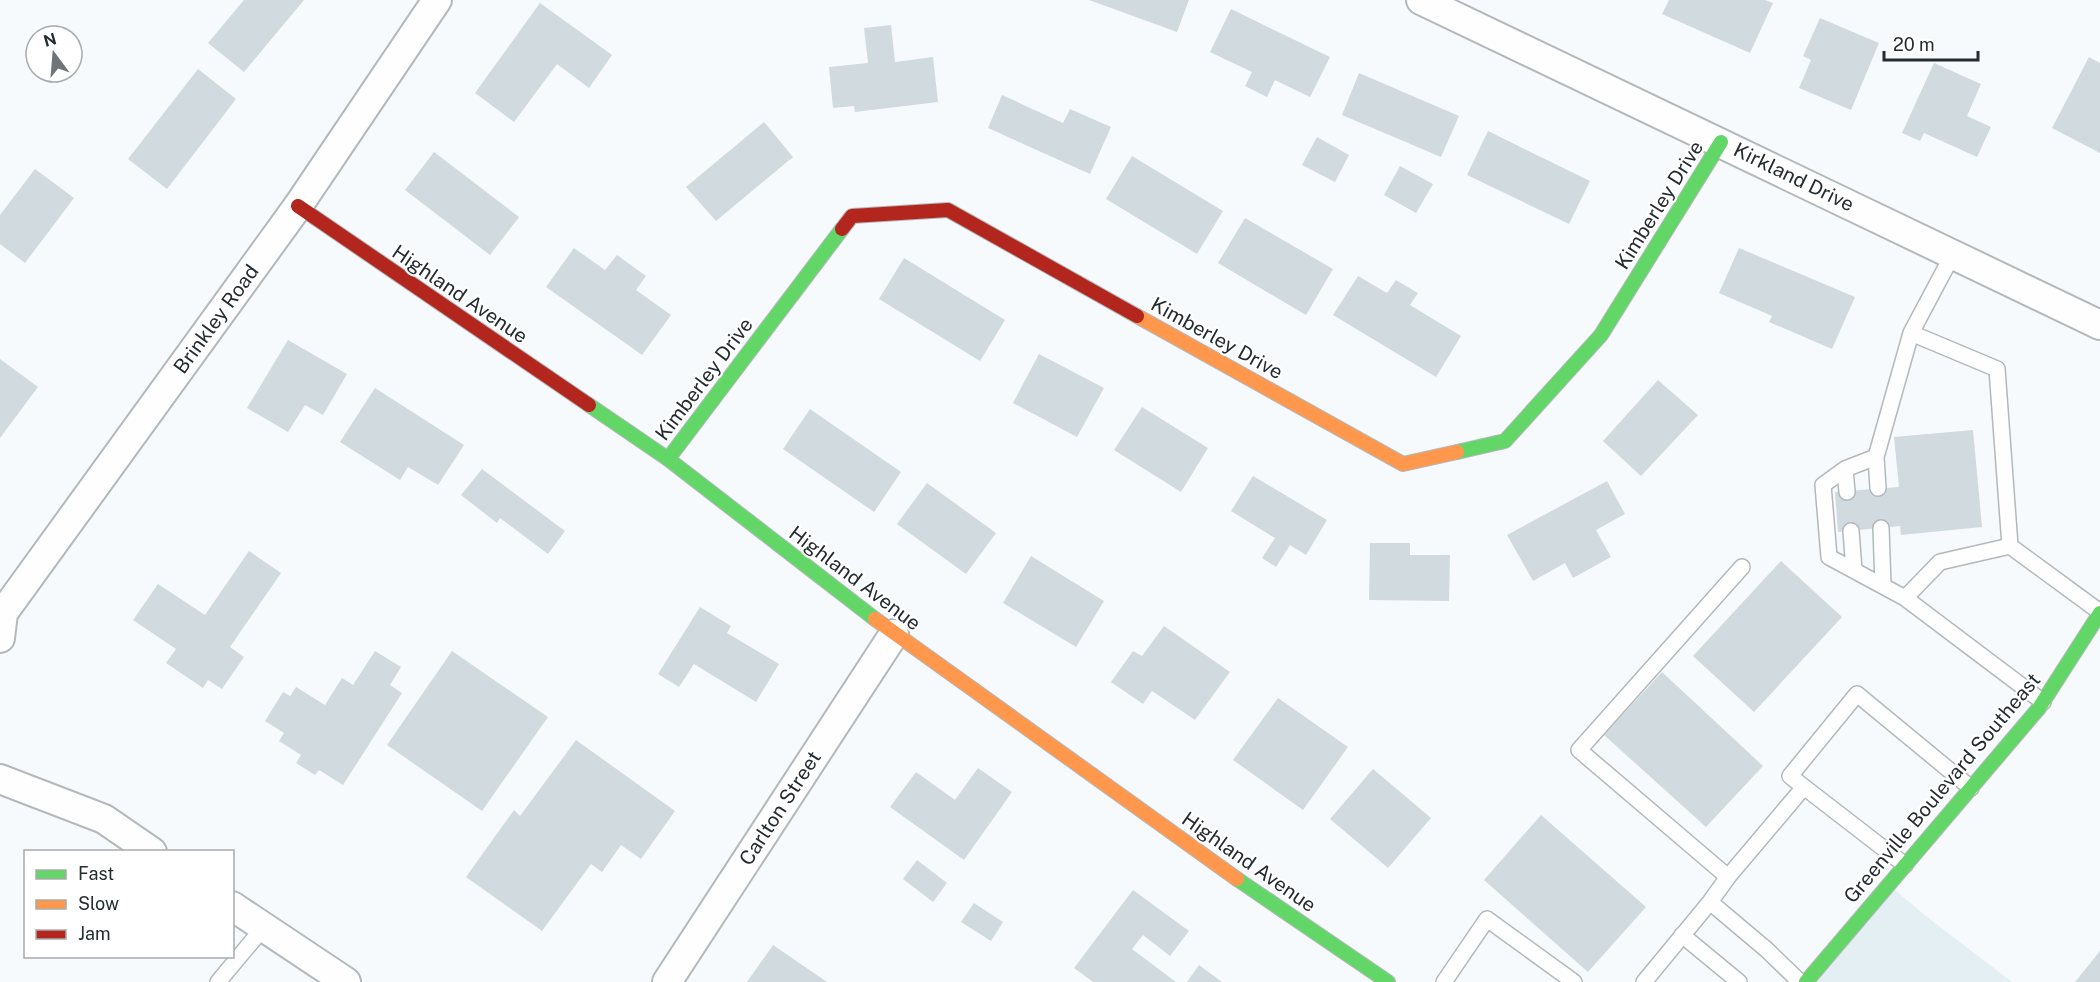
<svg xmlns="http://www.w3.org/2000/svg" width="2100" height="982" font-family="'Public Sans',sans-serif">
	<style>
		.built { fill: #e4eff4 }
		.building { fill: #d1dade }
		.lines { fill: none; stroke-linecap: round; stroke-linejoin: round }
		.lane-casing { stroke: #b3b9bb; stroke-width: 18 }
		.street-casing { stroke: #b3b9bb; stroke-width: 32 }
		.fast-casing { stroke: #b3b9bb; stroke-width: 16 }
		.slow-casing { stroke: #b3b9bb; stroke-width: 16 }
		.jam-casing { stroke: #b3b9bb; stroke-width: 16 }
		.lane { stroke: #fefeff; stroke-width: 15 }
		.street { stroke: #fefeff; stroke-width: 28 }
		.fast { stroke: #63d668; stroke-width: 14 }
		.slow { stroke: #ff974d; stroke-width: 14 }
		.jam { stroke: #b3261e; stroke-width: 14 }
		.labels { text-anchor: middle; stroke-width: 4.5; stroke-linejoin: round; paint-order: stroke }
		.street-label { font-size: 20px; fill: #252c30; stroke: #fff }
	</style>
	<rect width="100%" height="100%" fill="#f6fafc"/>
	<path class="built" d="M1889,885L1927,917L2012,982H1806Z"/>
	<path class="building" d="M244,0H304L244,72L208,43Z
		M1089,0H1189L1177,32Z
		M1669,0H1765L1773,3L1750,53L1662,14Z
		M540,3L612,55L589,88L557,64L514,122L475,93Z
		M1231,9L1330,57L1310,97L1275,80L1267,97L1245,86L1252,72L1210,52Z
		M1820,18L1879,43L1851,110L1799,88L1811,60L1803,56Z
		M891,25L895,62L933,57L938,102L855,112L854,106L833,108L829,67L868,63L864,28Z
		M2089,57L2100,63V153L2052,128Z
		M1934,63L1981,84L1967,116L1991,127L1977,157L1924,133L1920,141L1902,133Z
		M198,69L236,99L167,189L128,159Z
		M1359,73L1459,116L1441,157L1342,115Z
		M1002,95L1063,123L1070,109L1111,127L1090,174L988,128Z
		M764,122L793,157L716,221L686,187Z
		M1488,131L1590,181L1569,224L1467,175Z
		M1317,137L1349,155L1335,182L1302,165Z
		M434,152L519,217L490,255L405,190Z
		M1132,156L1223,211L1197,254L1106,199Z
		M1400,166L1433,184L1416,213L1384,195Z
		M35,169L74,198L25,263L0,244V215Z
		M1245,218L1333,269L1306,315L1218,263Z
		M574,248L605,270L617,255L646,276L636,290L671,315L642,355L546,287Z
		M1739,248L1855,297L1832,349L1769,322L1772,316L1719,293Z
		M904,258L1005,320L980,361L879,299Z
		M1358,276L1387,293L1396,280L1418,293L1410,305L1461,336L1436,377L1333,315Z
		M288,340L347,374L323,415L305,405L288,432L247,408Z
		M1039,354L1104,388L1077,437L1013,403Z
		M0,359L38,387L0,438Z
		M1658,380L1698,415L1641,476L1603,441Z
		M375,388L464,445L438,485L408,467L400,480L340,442Z
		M1142,407L1208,448L1181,492L1114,450Z
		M810,409L901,472L874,512L783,449Z
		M1973,430L1982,527L1901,535L1900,526L1838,532L1835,492L1899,487L1894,437Z
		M482,469L565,531L548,554L500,518L497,523L461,495Z
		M1253,476L1327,520L1306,555L1290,545L1276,567L1262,558L1275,538L1231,511Z
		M1607,481L1625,514L1596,530L1611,557L1573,578L1565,563L1533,581L1507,535Z
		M927,483L996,533L966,574L897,524Z
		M1370,543H1410V555H1450L1449,601L1369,600Z
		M249,551L281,573L230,647L244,657L222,689L208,680L203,688L166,663L176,649L133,620L158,584L205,615Z
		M1031,556L1104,601L1076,647L1003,603Z
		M1781,561L1842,617L1754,712L1693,656Z
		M700,607L731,626L727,633L779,664L756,702L694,664L679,687L658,674Z
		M1164,626L1230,672L1195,720L1152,691L1143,704L1111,682L1133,651L1142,656Z
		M375,651L401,667L390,685L402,693L343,785L319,770L315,775L296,763L301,755L279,741L284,733L265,721L283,692L290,696L296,687L325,705L342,678L353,685Z
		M452,651L548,717L482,811L387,745Z
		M1662,672L1763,766L1706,827L1604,735Z
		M1278,698L1348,747L1303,810L1233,760Z
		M576,740L675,811L641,859L621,845L602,872L591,864L542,931L466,877L514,810L520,816Z
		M978,768L1012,792L964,860L890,807L916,772L955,800Z
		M1373,769L1431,818L1388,868L1330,819Z
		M1541,815L1646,907L1588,972L1484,880Z
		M917,860L947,883L933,902L903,879Z
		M1133,890L1189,931L1170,956L1143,935L1132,949L1176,982H1093L1074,968Z
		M974,903L1003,922L991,941L961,922Z
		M773,945L827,982H747Z
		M2100,951V982H2075Z
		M1199,965L1222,982H1187Z"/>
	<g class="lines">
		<g class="lane-casing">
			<path id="lane" d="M1911,333L1953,254
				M1876,457L1878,488
				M1845,469L1847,492
				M1881,528L1883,585
				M1851,531L1854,570
				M1905,598L1829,557L1823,485L1845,469L1876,457L1911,333L1997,369L2010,546
				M2043,702L1905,598L1940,562L2010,546L2100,612
				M1804,787L1790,776L1857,694L1971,788
				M1728,877L1579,750L1742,567
				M1682,935L1739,982
				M218,982L264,927
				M1444,982L1487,919L1574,982
				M1644,982L1710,902
				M1800,982L1767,950L1710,902L1728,877L1804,787L1905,865"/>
		</g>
		<g class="street-casing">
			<path id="street" d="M1421,0L2100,325
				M0,638L3,613L298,206L437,0
				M0,779L104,819L152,852
				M232,906L346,982
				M667,982L894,634"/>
		</g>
		<g class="fast-casing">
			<path id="fast" d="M589,405L668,459L875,619
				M1457,452L1505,441L1601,335L1721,142
				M668,459L842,229
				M1237,879L1388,982
				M1806,982L2039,708L2100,613"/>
		</g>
		<g class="slow-casing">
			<path id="slow" d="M1137,316L1403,464L1457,452
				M875,619L1237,879"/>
		</g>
		<g class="jam-casing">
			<path id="jam" d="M298,206L589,405
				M842,229L852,216L948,210L1137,316"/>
		</g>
		<use href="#lane" class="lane"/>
		<use href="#street" class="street"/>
		<use href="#fast" class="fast"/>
		<use href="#slow" class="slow"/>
		<use href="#jam" class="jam"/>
	</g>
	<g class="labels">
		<g class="street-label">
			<text transform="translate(1794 177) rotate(26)" y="7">Kirkland Drive</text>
			<text transform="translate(1659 205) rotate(-58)" y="7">Kimberley Drive</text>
			<text transform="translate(460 294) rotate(34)" y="7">Highland Avenue</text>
			<text transform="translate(216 319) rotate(-54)" y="7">Brinkley Road</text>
			<text transform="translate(1217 338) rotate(29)" y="7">Kimberley Drive</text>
			<text transform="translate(704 379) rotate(-53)" y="7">Kimberley Drive</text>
			<text transform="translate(855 578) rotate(37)" y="7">Highland Avenue</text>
			<text transform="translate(1942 788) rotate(-50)" y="7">Greenville Boulevard Southeast</text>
			<text transform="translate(780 808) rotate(-57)" y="7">Carlton Street</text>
			<text transform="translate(1249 862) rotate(35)" y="7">Highland Avenue</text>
		</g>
	</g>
	<rect x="24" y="850" width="210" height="108" fill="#ffffff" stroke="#a8abac" stroke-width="1.5"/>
	<rect x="36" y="870" width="30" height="9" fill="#63d668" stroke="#a8abac" stroke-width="1.5"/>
	<text x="78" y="880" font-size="18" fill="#252c30">Fast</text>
	<rect x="36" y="900" width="30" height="9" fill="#ff974d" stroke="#a8abac" stroke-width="1.5"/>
	<text x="78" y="910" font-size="18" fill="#252c30">Slow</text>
	<rect x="36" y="930" width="30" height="9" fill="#b3261e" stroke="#a8abac" stroke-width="1.5"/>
	<text x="78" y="940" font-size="18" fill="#252c30">Jam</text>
	<g transform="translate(54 54) rotate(344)"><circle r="28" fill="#ffffff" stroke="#a8abac" stroke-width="1.5"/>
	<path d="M0-4.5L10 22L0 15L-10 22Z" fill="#6e7477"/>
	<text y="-9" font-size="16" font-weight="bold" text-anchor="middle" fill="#252c30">N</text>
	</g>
	<path d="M1884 51v9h94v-9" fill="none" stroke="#252c30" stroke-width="3"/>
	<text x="1893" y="51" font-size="18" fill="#252c30" stroke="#ffffff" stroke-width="4.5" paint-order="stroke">20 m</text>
</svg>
